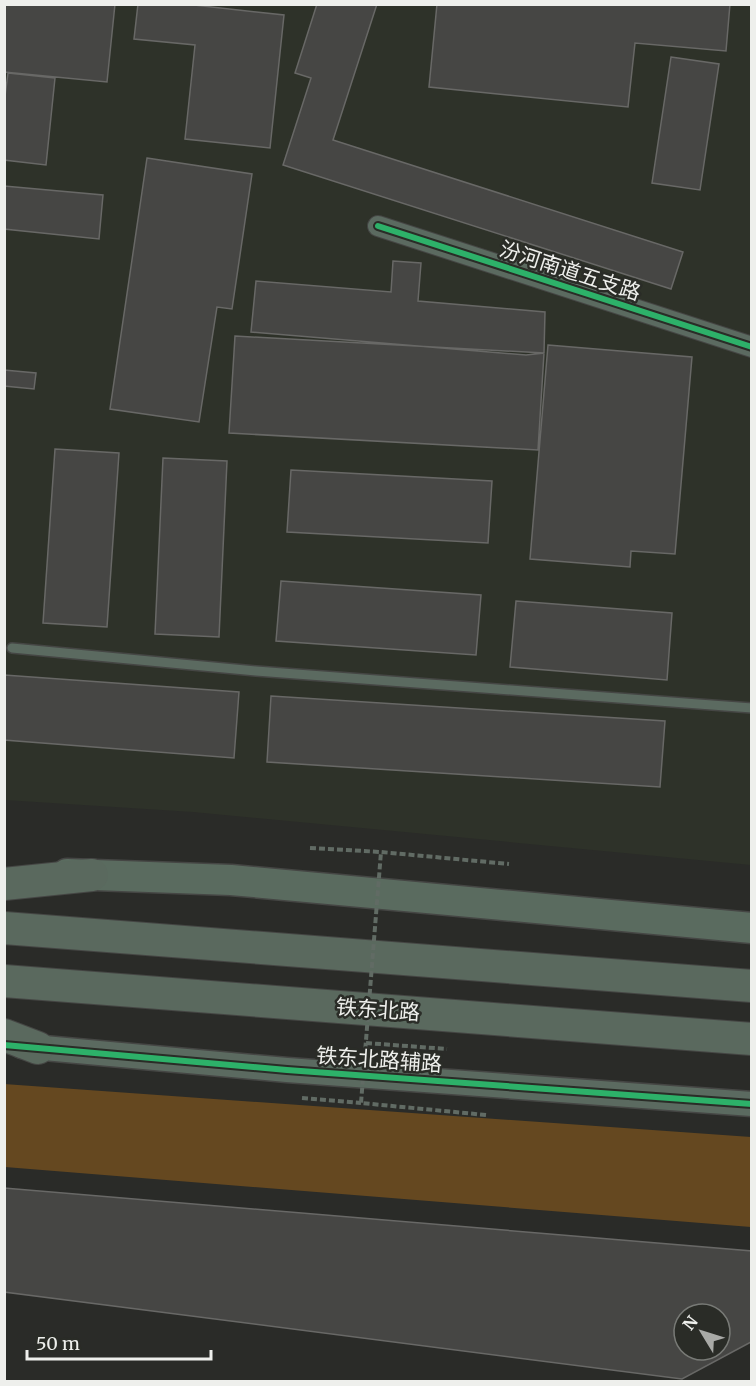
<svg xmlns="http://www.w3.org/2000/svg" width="756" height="1386" font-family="Merriweather,'Noto Sans SC',serif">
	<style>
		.built { fill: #2e3229 }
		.green { fill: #654820 }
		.building { fill: #464644; stroke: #686866; stroke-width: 1.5; fill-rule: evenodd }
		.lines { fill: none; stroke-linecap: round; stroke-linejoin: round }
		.service-casing { stroke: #454644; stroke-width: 12 }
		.minor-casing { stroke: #454644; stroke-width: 22 }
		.tertiary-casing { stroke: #454644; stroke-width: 27 }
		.primary-casing { stroke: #454644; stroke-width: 33 }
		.trunk-casing { stroke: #454644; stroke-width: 34 }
		.path { stroke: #616b64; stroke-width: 4; stroke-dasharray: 6 3; stroke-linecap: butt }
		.service { stroke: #5b6a60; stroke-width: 9 }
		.minor { stroke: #5b6a60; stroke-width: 20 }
		.tertiary { stroke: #5b6a60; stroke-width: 24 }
		.primary { stroke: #5a6b5f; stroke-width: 30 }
		.trunk { stroke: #5a695e; stroke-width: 32 }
		.path-bridge { stroke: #616b64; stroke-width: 4; stroke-dasharray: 6 3; stroke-linecap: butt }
		.cycleway-casing { stroke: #2a2c27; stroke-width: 10 }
		.cycleway { stroke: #2db169; stroke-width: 6 }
		.labels { text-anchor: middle; stroke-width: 5; stroke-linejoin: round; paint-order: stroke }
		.street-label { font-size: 21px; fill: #eeefec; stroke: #2a2c27 }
	</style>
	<rect width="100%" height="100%" fill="#2a2b28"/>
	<path class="built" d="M4,5H751V865L193,812L5,800Z"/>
	<path class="green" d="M4,1084L751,1137V1227L5,1167Z"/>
	<path class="building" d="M4,4H115L107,82L4,72Z
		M138,4H185L284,15L270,148L185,139L195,45L134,39Z
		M317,4H377L333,140L683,252L671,289L283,165L311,78L295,73Z
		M437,4H730L726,51L635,43L628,107L429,87Z
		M671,57L719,64L700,190L652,183Z
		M8,73L55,78L46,165L4,160V104Z
		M147,158L252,174L232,309L217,307L199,422L110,409Z
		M4,186L103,195L99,239L4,229Z
		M393,261L421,263L418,301L545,312L544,353L526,355L251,332L256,281L391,292Z
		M235,336L544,353L538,450L229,433Z
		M548,345L692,357L675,554L631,551L630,567L530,559Z
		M4,370L36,373L34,389L4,386Z
		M55,449L119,453L107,627L43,623Z
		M163,458L227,461L219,637L155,634Z
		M291,470L492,481L488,543L287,532Z
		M281,581L481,595L476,655L276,641Z
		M516,601L672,613L667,680L510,667Z
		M4,675L239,692L234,758L4,740Z
		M271,696L665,721L660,787L267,762Z
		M4,1188L752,1251L751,1342L682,1379L4,1292ZM684,1314H720V1350H684Z"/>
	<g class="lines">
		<g class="service-casing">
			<path id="service" d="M12,648L256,671L752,708"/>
		</g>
		<g class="minor-casing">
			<path id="minor" d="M378,226L752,347"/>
		</g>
		<g class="tertiary-casing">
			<path id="tertiary" d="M22,1046L287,1070L752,1104"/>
		</g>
		<g class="primary-casing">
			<path id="primary" d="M67,874L231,880L752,928"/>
		</g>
		<g class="trunk-casing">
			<path id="trunk" d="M4,884L92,875
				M4,928L752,986
				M4,981L752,1039
				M4,1035L38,1048"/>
		</g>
		<path class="path" d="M310,848L381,852
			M366,1043L447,1049
			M302,1098L361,1103"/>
		<use href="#service" class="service"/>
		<use href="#minor" class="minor"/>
		<use href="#tertiary" class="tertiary"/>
		<use href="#primary" class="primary"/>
		<use href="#trunk" class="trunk"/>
		<path class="path-bridge" d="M486,1115L361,1103L381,852L509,864"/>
		<g class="cycleway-casing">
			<path id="cycleway" d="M378,226L752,347
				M4,1045L287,1070L752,1104"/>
		</g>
		<use href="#cycleway" class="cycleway"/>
	</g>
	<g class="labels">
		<g class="street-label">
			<text transform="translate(570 271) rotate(18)" y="7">汾河南道五支路</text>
			<text transform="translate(378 1010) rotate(4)" y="7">铁东北路</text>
			<text transform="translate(379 1060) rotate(4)" y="7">铁东北路辅路</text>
		</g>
	</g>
	<rect width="756" height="1386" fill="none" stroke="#eeefec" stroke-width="12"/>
	<g transform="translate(702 1332) rotate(308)"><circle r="28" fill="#2a2c27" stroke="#787a76" stroke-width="1.5"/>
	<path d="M0-4.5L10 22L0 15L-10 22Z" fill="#a9aaa7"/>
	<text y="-9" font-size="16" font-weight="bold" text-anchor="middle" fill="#eeefec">N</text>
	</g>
	<path d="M27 1350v9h184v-9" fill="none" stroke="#eeefec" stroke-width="3"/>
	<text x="36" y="1350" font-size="18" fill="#eeefec" stroke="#2a2c27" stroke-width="4.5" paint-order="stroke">50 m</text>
</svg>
